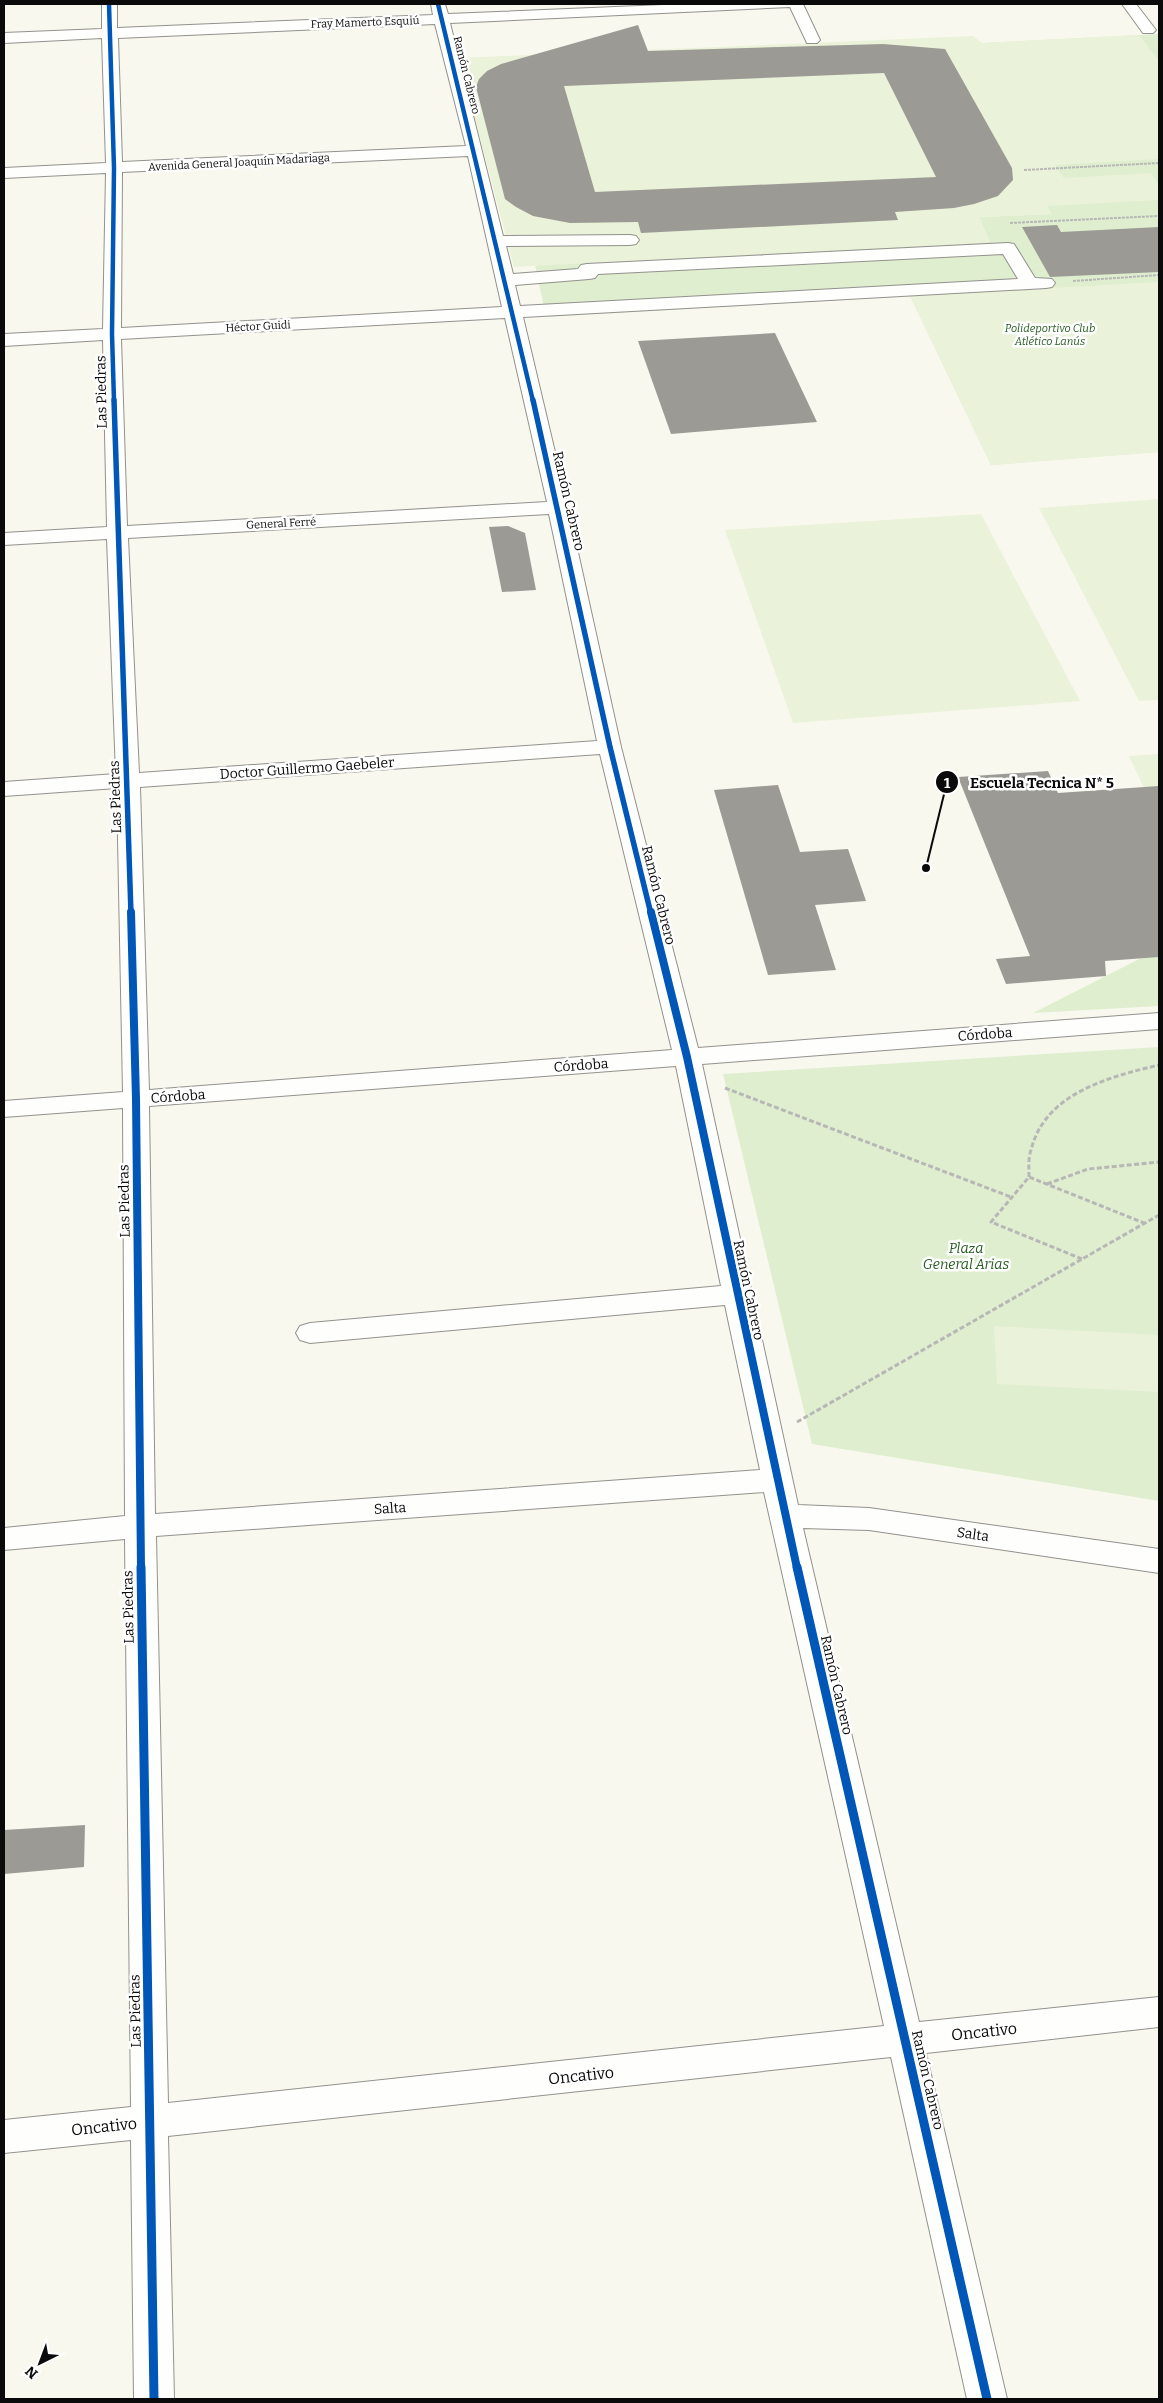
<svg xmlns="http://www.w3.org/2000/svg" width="1163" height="2403" font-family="Bitter,serif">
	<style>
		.green { fill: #dfeecf }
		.pitch { fill: #eaf2d9 }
		.building { fill: #9c9a94; fill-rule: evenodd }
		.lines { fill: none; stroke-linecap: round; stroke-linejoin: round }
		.minor-casing { stroke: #92918d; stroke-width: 2 }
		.path-far1 { stroke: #b7b7b5; stroke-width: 2; stroke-dasharray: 3 1; stroke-linecap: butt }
		.path { stroke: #b7b7b5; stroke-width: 3; stroke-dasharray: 5 2.5; stroke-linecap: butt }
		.minor { fill: #fefefc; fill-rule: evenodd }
		.cycleway-far3-casing { stroke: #fff; stroke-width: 6 }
		.cycleway-far2-casing { stroke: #fff; stroke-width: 8 }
		.cycleway-far1-casing { stroke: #fff; stroke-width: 11 }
		.cycleway-casing { stroke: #fff; stroke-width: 12 }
		.cycleway-far3 { stroke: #0057b8; stroke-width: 4.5 }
		.cycleway-far2 { stroke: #0057b8; stroke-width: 5.5 }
		.cycleway-far1 { stroke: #0057b8; stroke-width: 8 }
		.cycleway { stroke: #0057b8; stroke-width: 9 }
		.labels { text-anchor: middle; stroke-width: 5; stroke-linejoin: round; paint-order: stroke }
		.far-street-label { font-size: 11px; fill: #0a0a0a; stroke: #fff }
		.far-park-label { font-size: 11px; font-style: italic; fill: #275d20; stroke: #fff }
		.street-label { font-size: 14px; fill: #0a0a0a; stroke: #fff }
		.park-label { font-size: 14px; font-style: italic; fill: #275d20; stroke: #fff }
		.near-street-label { font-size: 16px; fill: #0a0a0a; stroke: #fff }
		.leader { fill: none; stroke: #0a0a0a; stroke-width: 2 }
		.callout-dot { fill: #0a0a0a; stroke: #fff; stroke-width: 2 }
		.mark-label { font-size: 15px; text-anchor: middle; font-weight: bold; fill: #fff }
		.callout-label { font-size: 15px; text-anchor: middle; font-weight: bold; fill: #0a0a0a; stroke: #fff; stroke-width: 5; stroke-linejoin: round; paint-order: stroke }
	</style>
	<rect width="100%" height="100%" fill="#f9f8ee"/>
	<path class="green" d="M1159,34V452L991,465L910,296L546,317L535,265L990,242L979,217L1051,214L1046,206L1055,164L982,43Z
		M1159,949V1006L1033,1013Z
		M1159,1047V1501L812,1444L723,1074Z"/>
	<path class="pitch" d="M1139,35L1159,61V159L1055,165L1064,178L1151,173L1159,185V200L1047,206L1052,214L979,217L990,242L514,267L459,58L973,36L982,43Z
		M1159,282V452L991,465L910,296Z
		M1159,499V700L1139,701L1039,508Z
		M981,514L1080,701L793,723L725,530Z
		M1159,754V820L1129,756Z
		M994,1326L1159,1335V1392L997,1384Z"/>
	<path class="building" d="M638,25L648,51L883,44L945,49L1012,168L1013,180L998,196L974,204L954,208L895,212L898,220L641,233L638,222L570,223L533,216L516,207L505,199L476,87L479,79L487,71L501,64ZM884,73L936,177L595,192L564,86Z
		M1057,225L1061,232L1159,227V272L1050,277L1022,227Z
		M775,333L817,422L671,434L638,341Z
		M508,526L525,533L536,590L502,592L489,527Z
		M1048,771L1058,793L1159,786V957L1105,961L1106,976L1006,984L996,959L1030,956L958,777Z
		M778,785L800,852L848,849L866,901L815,905L836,970L768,975L714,790Z
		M85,1825L84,1867L4,1874V1830Z"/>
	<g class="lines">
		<g class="minor-casing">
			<path id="minor" d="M102,4H117V28L433,15L431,4H445L448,14L687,4H803L820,40L817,43H807L790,7L450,23L503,236L630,235L636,236L639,240L636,244L630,245L506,246L513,274L578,269L581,265L587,264L1008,243L1014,244L1035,278L1052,279L1055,283L1052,287L1046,288L523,317L568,507L621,747L698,1048L1159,1013V1029L702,1064L798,1505L869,1508L1159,1549V1573L869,1530L803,1528L919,2022L1159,1997V2027L926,2053L1007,2399H967L891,2057L168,2136L174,2399H134L131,2140L4,2153V2120L131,2107L125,1539L4,1550V1528L125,1516L123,1108L4,1117V1101L123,1092L117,788L4,796V782L116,774L107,539L4,545V533L107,527L103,340L4,346V334L103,329L106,173L4,178V168L106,163L102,38L4,43V33L102,29ZM435,24L466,146L122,162L118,38ZM468,156L502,307L121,328L122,172ZM1003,254L1018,279L520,306L515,285L589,279L595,278L598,274ZM505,318L547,502L127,526L121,339ZM549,514L597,741L139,773L128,538ZM600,754L672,1050L149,1090L140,787ZM676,1066L721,1286L310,1323L300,1326L296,1333L300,1340L310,1343L725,1305L760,1470L155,1514L149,1106ZM764,1492L884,2026L168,2103L156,1536Z
				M1122,4H1136L1156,30L1153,33H1143Z"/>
		</g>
		<path class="path-far1" d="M1024,170L1159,163
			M1010,223L1159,216
			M1073,281L1159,275"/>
		<path class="path" d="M725,1088L1011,1197
			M1029,1177C1029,1168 1028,1158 1031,1150C1045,1093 1109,1077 1159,1065
			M1047,1184L1088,1169L1159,1162
			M1082,1259L991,1222L1029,1177L1144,1223
			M797,1422L1159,1215"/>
		<use href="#minor" class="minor"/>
		<g class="cycleway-far3-casing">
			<path id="cycleway-far3" d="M109,4L114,168L112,334L114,401
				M438,4L533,401"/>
		</g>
		<g class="cycleway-far2-casing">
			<path id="cycleway-far2" d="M114,400L131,914
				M533,400L610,747L651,914"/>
		</g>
		<g class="cycleway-far1-casing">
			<path id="cycleway-far1" d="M131,912L136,1099L141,1568
				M651,912L687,1057L797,1568"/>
		</g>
		<g class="cycleway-casing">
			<path id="cycleway" d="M141,1567L154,2399
				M797,1567L987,2399"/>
		</g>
		<use href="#cycleway-far3" class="cycleway-far3"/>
		<use href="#cycleway-far2" class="cycleway-far2"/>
		<use href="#cycleway-far1" class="cycleway-far1"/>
		<use href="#cycleway" class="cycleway"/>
	</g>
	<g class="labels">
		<g class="far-street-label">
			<text transform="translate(365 22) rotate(-2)" y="4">Fray Mamerto Esquiú</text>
			<text transform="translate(467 75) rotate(76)" y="4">Ramón Cabrero</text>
			<text transform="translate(239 162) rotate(-3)" y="4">Avenida General Joaquín Madariaga</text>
			<text transform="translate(258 326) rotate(-3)" y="4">Héctor Guidi</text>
			<text transform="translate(281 523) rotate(-3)" y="4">General Ferré</text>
		</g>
		<g class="far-park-label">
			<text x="1050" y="332">Polideportivo Club<tspan x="1050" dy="13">Atlético Lanús</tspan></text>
		</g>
		<g class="street-label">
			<text transform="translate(101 392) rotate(-91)" y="5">Las Piedras</text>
			<text transform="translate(569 501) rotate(77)" y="5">Ramón Cabrero</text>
			<text transform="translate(307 768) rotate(-4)" y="5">Doctor Guillermo Gaebeler</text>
			<text transform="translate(115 797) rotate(-92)" y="5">Las Piedras</text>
			<text transform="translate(659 895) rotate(76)" y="5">Ramón Cabrero</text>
			<text transform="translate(985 1034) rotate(-4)" y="5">Córdoba</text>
			<text transform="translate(581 1065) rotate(-4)" y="5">Córdoba</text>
			<text transform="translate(178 1096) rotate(-4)" y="5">Córdoba</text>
			<text transform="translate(124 1201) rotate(-91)" y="5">Las Piedras</text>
			<text transform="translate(749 1290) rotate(78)" y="5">Ramón Cabrero</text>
			<text transform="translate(390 1508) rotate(-4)" y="5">Salta</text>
			<text transform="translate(973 1534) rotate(8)" y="5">Salta</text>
			<text transform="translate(128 1607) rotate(-91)" y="5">Las Piedras</text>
			<text transform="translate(837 1685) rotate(77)" y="5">Ramón Cabrero</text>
			<text transform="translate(135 2011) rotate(-91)" y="5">Las Piedras</text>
			<text transform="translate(928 2080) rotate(77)" y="5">Ramón Cabrero</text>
		</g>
		<g class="park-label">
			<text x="966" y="1253">Plaza<tspan x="966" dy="16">General Arias</tspan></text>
		</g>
		<g class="near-street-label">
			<text transform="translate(984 2031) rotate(-6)" y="6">Oncativo</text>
			<text transform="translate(581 2075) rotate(-6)" y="6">Oncativo</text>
			<text transform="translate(104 2126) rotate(-6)" y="6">Oncativo</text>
		</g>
	</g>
	<path class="leader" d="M926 868L947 782"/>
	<g class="callout-dot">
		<circle cx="926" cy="868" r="5"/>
		<circle cx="947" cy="782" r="12"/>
	</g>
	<g class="mark-label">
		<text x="947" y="788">1</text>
	</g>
	<g class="callout-label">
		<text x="1042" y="788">Escuela Tecnica N* 5</text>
	</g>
	<rect width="1163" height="2403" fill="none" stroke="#0a0a0a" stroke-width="10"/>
	<g transform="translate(40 2363) rotate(222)" stroke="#ffffff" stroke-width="4" paint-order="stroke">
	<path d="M0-4L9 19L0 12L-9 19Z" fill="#0a0a0a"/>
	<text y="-8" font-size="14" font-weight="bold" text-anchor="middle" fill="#0a0a0a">N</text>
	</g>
</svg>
